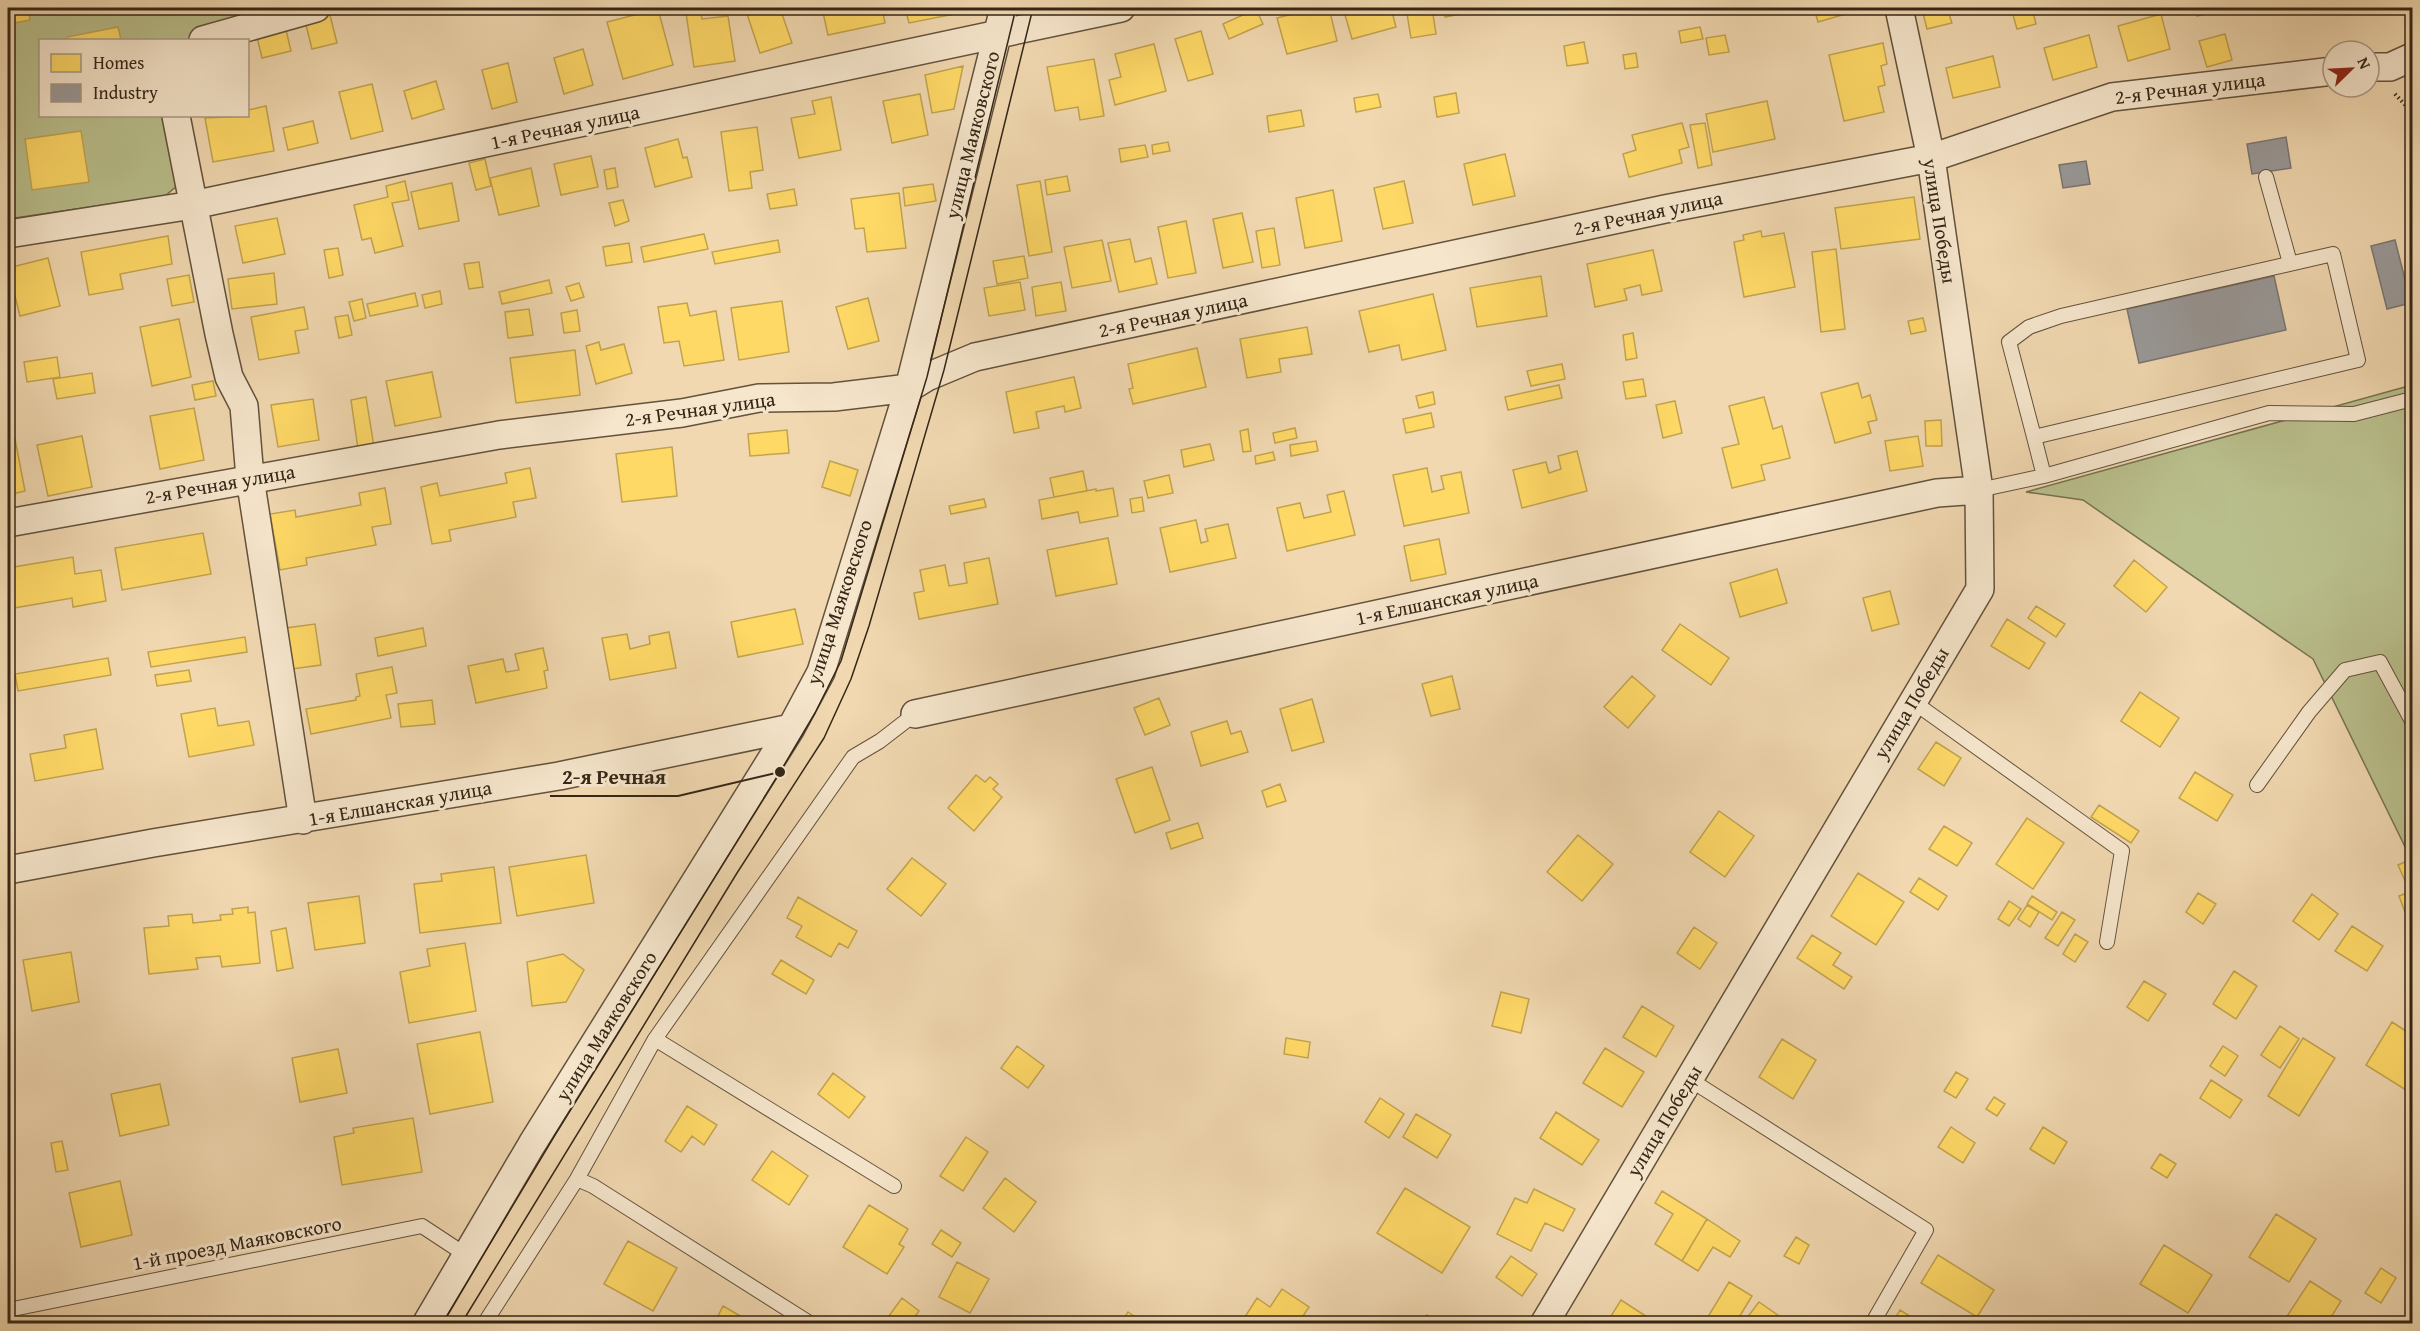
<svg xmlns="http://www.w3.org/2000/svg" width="2420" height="1331" font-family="'Gentium Book Plus',serif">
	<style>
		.green { fill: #b9bf8c; stroke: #767252; stroke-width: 1.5 }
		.homes { fill: #ffd966; stroke: #c2a34e; stroke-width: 1.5 }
		.industry { fill: #999; stroke: #7b7672; stroke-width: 1.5 }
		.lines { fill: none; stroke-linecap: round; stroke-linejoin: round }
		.service-casing { stroke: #63523d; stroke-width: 16 }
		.minor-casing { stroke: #63523d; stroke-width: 30 }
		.path { stroke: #342617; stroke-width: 4; stroke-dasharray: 1.5 3; stroke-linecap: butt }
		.service { stroke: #f6e6cc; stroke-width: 14 }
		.minor { stroke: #f6e6cc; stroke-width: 27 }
		.tram { stroke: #342617; stroke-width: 1.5 }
		.labels { text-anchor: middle; stroke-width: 6; stroke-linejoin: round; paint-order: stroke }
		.street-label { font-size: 20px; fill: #342617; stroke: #f6e6cc }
		.leader { fill: none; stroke: #342617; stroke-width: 2 }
		.callout-dot { fill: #342617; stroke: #f6e6cc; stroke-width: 2 }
		.callout-label { font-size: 21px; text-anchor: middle; font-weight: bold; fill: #342617; stroke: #f6e6cc; stroke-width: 6; stroke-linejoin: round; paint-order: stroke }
	</style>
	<rect width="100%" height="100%" fill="#f1d8b0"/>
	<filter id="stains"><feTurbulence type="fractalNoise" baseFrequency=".00333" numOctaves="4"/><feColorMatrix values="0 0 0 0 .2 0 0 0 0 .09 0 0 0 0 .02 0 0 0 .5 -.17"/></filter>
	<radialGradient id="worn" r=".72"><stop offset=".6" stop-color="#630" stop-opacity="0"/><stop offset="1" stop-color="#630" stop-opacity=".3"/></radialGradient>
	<path class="green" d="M8,8H292L190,40H40V116H165L178,185L165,196L8,219Z
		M2412,385V861L2313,659L2083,500L2026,492Z"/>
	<path class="homes" d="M8,8H28L30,20L8,24Z
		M766,8H780L792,43L760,53L747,14Z
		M822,8H882L885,23L828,35Z
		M905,8H954L955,14L909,23Z
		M1316,8H1329L1337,41L1287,54L1277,18Z
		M1343,8H1391L1396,27L1352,39Z
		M1406,8H1432L1436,34L1411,38Z
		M1443,8H1491L1445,17Z
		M1814,8H1863V9L1818,22Z
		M1947,8L1952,23L1927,29L1923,13Z
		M2011,8H2032L2036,24L2017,29Z
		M2195,8H2234L2197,16Z
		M658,9L673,65L623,79L607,22Z
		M1256,9L1263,24L1229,39L1223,24Z
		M700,10L702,19L728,16L735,61L694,67L686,13Z
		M2161,14L2170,49L2128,61L2118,26Z
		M330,15L337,43L312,49L305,21Z
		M118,27L121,40H67V37Z
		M1700,27L1703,39L1681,43L1679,31Z
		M286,30L291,51L262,58L257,37Z
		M1201,31L1213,74L1188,81L1175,39Z
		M2225,34L2232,60L2207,67L2199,41Z
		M1725,35L1729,52L1709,55L1706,38Z
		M2089,35L2097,67L2053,80L2044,48Z
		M1584,42L1588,63L1567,66L1564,46Z
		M1883,43L1887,64L1881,66L1885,85L1878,87L1884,112L1844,121L1829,55Z
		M1154,44L1166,91L1115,105L1109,80L1121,77L1115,54Z
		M583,49L593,85L564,94L554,58Z
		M1636,53L1638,67L1625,69L1623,55Z
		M1993,56L2000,87L1953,98L1946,68Z
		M1094,59L1104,116L1080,120L1078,107L1055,111L1047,67Z
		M508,63L517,102L492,109L482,70Z
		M963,66L954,109L932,113L925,75Z
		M436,81L444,109L412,119L404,91Z
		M372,84L383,131L351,139L339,92Z
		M1456,93L1459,113L1437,117L1434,97Z
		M920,94L928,135L892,143L883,101Z
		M1378,94L1381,107L1356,112L1354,98Z
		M831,97L841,150L799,158L791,118L815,114L812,101Z
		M1767,101L1775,139L1713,152L1706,114Z
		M266,106L274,151L213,162L205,118L248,116V110Z
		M1301,110L1304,126L1269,132L1267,116Z
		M313,121L318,143L288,150L283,128Z
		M1682,123L1689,147L1679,150L1682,163L1629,177L1623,154L1636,150L1632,135Z
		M1705,123L1712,165L1698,168L1690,125Z
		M757,127L763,170L750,172L752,188L729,191L721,132Z
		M81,131L89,182L32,190L25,139Z
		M678,139L683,158L687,157L692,177L655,187L645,148Z
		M1168,142L1170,151L1153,154L1152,145Z
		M1145,145L1148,157L1121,162L1119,149Z
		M1505,154L1515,196L1473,205L1464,164Z
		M591,156L598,187L561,195L554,164Z
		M485,159L491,186L476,190L469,163Z
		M531,168L539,206L499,215L490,178Z
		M615,168L618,187L607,189L604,170Z
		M1067,176L1070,191L1047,195L1045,180Z
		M405,181L409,200L392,203L403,246L375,253L371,238L362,240L354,205L388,197L386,186Z
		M1040,181L1052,252L1029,256L1017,185Z
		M1404,181L1413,223L1383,229L1374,188Z
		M452,183L459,221L419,229L411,192Z
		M933,184L936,201L905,206L903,188Z
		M794,189L797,205L770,209L767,194Z
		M1333,190L1342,241L1305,248L1296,198Z
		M899,193L906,248L867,252L864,228L855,229L851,199Z
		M1914,197L1920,239L1841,249L1835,208Z
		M623,200L629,221L615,226L609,203Z
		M1242,213L1253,262L1223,268L1213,219Z
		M277,218L285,254L243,263L235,226Z
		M1186,221L1196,273L1168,278L1158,227Z
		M1274,228L1280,265L1262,268L1256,231Z
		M1761,231L1762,237L1784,233L1795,287L1744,297L1734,242L1744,240L1743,235Z
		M704,234L708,249L644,262L641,247Z
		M168,236L172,264L120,274L123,289L89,295L81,252Z
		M1130,239L1135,262L1151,258L1157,284L1119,292L1108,243Z
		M778,240L780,252L715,264L712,252Z
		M1102,240L1111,281L1072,288L1064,247Z
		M629,243L632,262L606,266L603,247Z
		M338,248L343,275L329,278L324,250Z
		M1836,249L1845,329L1821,332L1812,252Z
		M1653,250L1662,291L1642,295L1640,285L1624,289L1627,300L1595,307L1587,264Z
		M1024,256L1028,278L997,284L993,261Z
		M48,258L60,306L20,316L8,268Z
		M479,262L483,287L469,289L464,264Z
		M274,273L277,304L232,309L228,279Z
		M189,275L194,302L172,306L167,279Z
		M1541,276L1547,316L1477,327L1470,288Z
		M549,280L552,293L502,304L499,292Z
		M1020,282L1025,310L989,316L984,288Z
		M1061,282L1066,311L1036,316L1032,287Z
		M579,283L584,297L571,301L566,287Z
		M440,291L442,304L425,308L422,295Z
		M415,293L418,306L370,316L367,304Z
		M1433,294L1446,350L1402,360L1399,345L1369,352L1359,311Z
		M868,298L879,341L848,349L836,307Z
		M362,299L366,318L354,321L349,302Z
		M782,301L789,352L739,360L731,308Z
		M687,303L690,316L716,311L724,360L684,366L679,341L664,343L658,307Z
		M304,307L308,329L295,331L299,353L259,360L251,317Z
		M529,309L533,335L508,338L505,312Z
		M577,310L580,331L564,333L561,313Z
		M348,315L352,335L339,338L335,317Z
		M1923,318L1926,331L1911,334L1908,321Z
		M179,319L191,377L152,386L140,327Z
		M1307,327L1312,354L1279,359L1281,372L1247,378L1240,339Z
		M1633,333L1637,358L1626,360L1623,335Z
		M599,342L601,350L624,344L632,373L596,384L586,346Z
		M1197,348L1206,387L1133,404L1129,389L1133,388L1128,364Z
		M575,350L580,395L516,403L510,358Z
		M57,357L60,377L27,382L24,362Z
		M1562,364L1565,379L1531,386L1527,371Z
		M432,372L441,417L395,426L386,381Z
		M92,373L95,393L57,399L53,379Z
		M1074,377L1081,408L1065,412L1064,406L1036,412L1039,428L1014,433L1006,392Z
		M1643,379L1646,396L1626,399L1623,382Z
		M213,381L216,396L195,400L192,385Z
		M1858,383L1862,398L1870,395L1877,420L1868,422L1871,433L1835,443L1821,393Z
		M1559,385L1562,398L1508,410L1505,397Z
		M1433,392L1435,404L1419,408L1416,396Z
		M366,397L374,447L358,449L351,400Z
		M1764,397L1773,429L1782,426L1790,458L1761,465L1765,480L1732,488L1722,448L1739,444L1729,406Z
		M313,399L319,440L278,447L271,405Z
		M1675,401L1682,433L1663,438L1656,405Z
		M194,408L204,460L160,469L150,416Z
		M1431,413L1434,427L1406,433L1403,419Z
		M1941,420L1942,446H1926L1925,421Z
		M1295,428L1297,438L1275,443L1273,433Z
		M1248,429L1251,451L1243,452L1240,431Z
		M787,430L789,453L750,456L748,434Z
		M82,436L92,487L48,496L37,445Z
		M1918,436L1923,466L1890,471L1885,441Z
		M15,439L25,491L8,495V441Z
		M1316,441L1318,451L1291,456L1290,445Z
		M1210,444L1214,460L1184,467L1181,450Z
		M672,447L677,496L622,502L616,454Z
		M1577,451L1587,491L1522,508L1513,470L1546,462L1549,473L1561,469L1558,456Z
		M1273,452L1275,460L1256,464L1255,456Z
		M830,461L858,470L850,496L822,487Z
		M530,468L536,498L513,502L516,517L449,530L451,541L432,544L421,487L437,483L440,496L507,483L505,473Z
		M1427,468L1432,492L1444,489L1441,476L1461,472L1469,513L1404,526L1393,475Z
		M1083,471L1087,491L1054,497L1050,478Z
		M1169,475L1173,493L1148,498L1144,481Z
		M385,488L391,524L372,527L376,545L306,558L307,565L280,570L270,514L295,510L296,517L361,505L359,493Z
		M1113,488L1118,516L1080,523L1078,512L1042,519L1039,500L1096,489V491Z
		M1344,491L1355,535L1287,551L1277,508L1300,503L1304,518L1331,512L1327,495Z
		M1142,497L1144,511L1132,513L1130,499Z
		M984,499L986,507L951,514L949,506Z
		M1196,520L1201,543L1208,541L1205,529L1228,524L1236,558L1170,572L1160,528Z
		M203,533L211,574L122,590L115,548Z
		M1108,538L1117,584L1056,596L1047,550Z
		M1439,539L1446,574L1411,581L1404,546Z
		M73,557L75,574L101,570L106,601L73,607L72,598L8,609V568Z
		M989,558L998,604L919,619L914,593L924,591L920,570L945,565L949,586L967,583L964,563Z
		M2134,560L2167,587L2146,612L2114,586Z
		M1777,569L1787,603L1740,617L1730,583Z
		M1890,591L1899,624L1872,631L1863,598Z
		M2036,606L2065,624L2056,637L2028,618Z
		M795,609L803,644L738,657L731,622Z
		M2007,619L2045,643L2029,669L1991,646Z
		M315,624L321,665L292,669L286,628Z
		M1680,624L1729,658L1711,685L1662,650Z
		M423,628L426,646L378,656L375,638Z
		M669,632L676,668L610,680L602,638L627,634L630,649L650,644L649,636Z
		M245,637L247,652L151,667L148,652Z
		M543,648L548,670L544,671L547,688L476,703L468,666L503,659L506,672L519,670L515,654Z
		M108,658L111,675L18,691L15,674Z
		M392,667L397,693L386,695L391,718L311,734L306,709L356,700V697L360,696L356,674Z
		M189,670L191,681L157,686L155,675Z
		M1452,676L1460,709L1431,716L1422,684Z
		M1632,676L1655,696L1628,728L1604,707Z
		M2140,692L2179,718L2160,747L2121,721Z
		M1159,698L1170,725L1145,735L1134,708Z
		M1312,699L1324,742L1292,751L1280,709Z
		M432,700L435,724L401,727L398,704Z
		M215,708L218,726L249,721L254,745L189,757L181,714Z
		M1227,721L1231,734L1241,731L1248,752L1201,766L1191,732Z
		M96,729L103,769L35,781L30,754L66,748L64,735Z
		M1936,742L1961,758L1944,786L1918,769Z
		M1152,767L1170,820L1135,833L1116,779Z
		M2195,772L2233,795L2217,821L2179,798Z
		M976,775L985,782L990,777L998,784L993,789L1002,797L974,831L948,808Z
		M1280,784L1286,801L1267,807L1262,791Z
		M2099,805L2139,831L2131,843L2091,817Z
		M1719,811L1754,836L1725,877L1690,852Z
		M2027,818L2064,843L2033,889L1996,864Z
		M1198,823L1203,838L1171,849L1166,833Z
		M1944,826L1972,843L1957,866L1929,849Z
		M1578,835L1613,864L1582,901L1547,872Z
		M586,855L594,903L517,916L509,867Z
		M912,858L946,884L921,916L887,889Z
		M2407,861L2412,874V891L2410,892L2398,865Z
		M494,867L501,923L420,933L414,884L442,881L441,874Z
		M1858,873L1904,902L1876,945L1831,916Z
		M1919,878L1947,896L1938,910L1910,892Z
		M2412,891V910L2405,912L2399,896Z
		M2198,893L2216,904L2203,924L2186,912Z
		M2312,894L2338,914L2319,940L2293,921Z
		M359,896L365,943L315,950L308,903Z
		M2032,896L2057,912L2052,920L2027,904Z
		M798,897L857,931L848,948L839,943L831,957L796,937L802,926L787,918Z
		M2009,901L2021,909L2009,926L1998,919Z
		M2027,905L2039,912L2030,927L2018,919Z
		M248,907V913L255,912L260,963L222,967L220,956L196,958L198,969L149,974L144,928L169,926L168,916L192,914L193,923L221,920L220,915L233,914L232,909Z
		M2062,912L2075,920L2058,946L2045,938Z
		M2352,926L2383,946L2367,971L2335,951Z
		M1694,927L1717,943L1700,969L1677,953Z
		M286,928L293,968L277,971L271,931Z
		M2075,934L2088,942L2075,962L2063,954Z
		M1812,935L1841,953L1833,965L1852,977L1844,989L1797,958Z
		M465,943L476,1011L409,1023L400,972L430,966L427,949Z
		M71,952L79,1002L32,1011L23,960Z
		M563,954L584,970L566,1002L532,1006L527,962Z
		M781,960L814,980L806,994L772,974Z
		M2234,971L2257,986L2236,1019L2213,1004Z
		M2144,981L2166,994L2148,1021L2127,1007Z
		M1501,992L1529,999L1521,1033L1492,1026Z
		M1642,1006L1674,1026L1656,1057L1623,1037Z
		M2392,1022L2412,1035V1086L2409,1092L2366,1065Z
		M2280,1026L2299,1039L2280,1068L2261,1055Z
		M480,1032L493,1102L430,1114L417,1044Z
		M1286,1038L1310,1042L1308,1058L1284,1054Z
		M2303,1038L2335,1058L2299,1116L2268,1096Z
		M1782,1039L1816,1060L1793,1099L1759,1077Z
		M1017,1046L1044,1066L1028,1088L1001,1068Z
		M2223,1046L2238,1056L2225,1076L2210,1066Z
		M1605,1048L1644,1072L1622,1107L1583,1083Z
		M338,1049L347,1093L300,1102L292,1058Z
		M1956,1072L1968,1079L1956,1098L1944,1091Z
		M833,1073L865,1097L849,1118L818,1094Z
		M2211,1080L2242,1100L2230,1118L2200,1098Z
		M160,1084L169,1125L120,1136L111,1094Z
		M1994,1097L2005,1104L1997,1116L1986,1109Z
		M1380,1098L1404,1114L1389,1138L1365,1122Z
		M687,1106L717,1125L704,1145L692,1136L681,1152L665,1141Z
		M1556,1112L1599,1140L1582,1165L1540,1138Z
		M1416,1114L1451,1135L1437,1158L1403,1137Z
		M413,1118L422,1172L342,1185L334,1137L354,1133L353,1128Z
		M1951,1127L1975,1143L1963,1163L1938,1147Z
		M2043,1127L2067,1142L2054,1164L2030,1149Z
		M966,1137L988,1152L963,1191L940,1176Z
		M62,1141L68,1170L56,1172L51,1143Z
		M772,1151L808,1176L789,1205L752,1180Z
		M2160,1154L2176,1164L2167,1178L2151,1168Z
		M1005,1178L1036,1202L1014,1232L983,1208Z
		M120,1181L132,1235L81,1247L69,1193Z
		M1405,1188L1470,1227L1442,1273L1377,1233Z
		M1534,1189L1575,1209L1563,1231L1545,1223L1531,1251L1497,1234L1515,1198L1527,1203Z
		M1662,1191L1707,1219L1682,1261L1655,1244L1673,1214L1655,1203Z
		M869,1205L908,1229L899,1244L904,1247L887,1274L843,1247Z
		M2276,1214L2316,1239L2289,1282L2249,1257Z
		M1707,1219L1740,1241L1730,1257L1713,1247L1698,1271L1682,1261Z
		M941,1230L961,1243L952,1257L932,1244Z
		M1796,1237L1809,1245L1799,1264L1784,1256Z
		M628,1241L677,1268L653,1311L604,1284Z
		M2164,1245L2212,1275L2188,1313L2140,1284Z
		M1938,1255L1994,1290L1977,1317L1921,1283Z
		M1511,1256L1537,1274L1522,1296L1496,1277Z
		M957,1262L989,1279L970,1313L939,1297Z
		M2381,1268L2396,1278L2381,1303L2365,1293Z
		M2310,1281L2341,1301L2327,1324H2282Z
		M1729,1282L1752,1296L1735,1324H1711L1706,1320Z
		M1282,1289L1309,1307L1301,1319L1307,1324L1241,1323L1257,1298L1270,1307Z
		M902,1298L919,1311L910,1324H883Z
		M1621,1300L1658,1324H1606Z
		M1759,1302L1789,1323V1324H1753L1746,1319Z
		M723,1306L754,1324H714Z
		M1900,1310L1922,1324H1892Z
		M1128,1312L1146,1324H1120Z
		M1427,1315L1437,1324H1420Z"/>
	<path class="industry" d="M2286,137L2291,168L2252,174L2247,144Z
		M2086,161L2090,184L2063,188L2059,165Z
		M2395,240L2411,303L2387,309L2371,246Z
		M2274,276L2286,330L2139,363L2127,309Z"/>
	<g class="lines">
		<g class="service-casing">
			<path id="service" d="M2266,177L2290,263
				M2333,254L2358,360L2034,437L2009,342L2029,327L2061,316Z
				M2034,437L2044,476
				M1979,490L2044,476L2269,413L2354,414L2412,399
				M1912,701L2122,851L2107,942
				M2257,785L2309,712L2345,670L2380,662L2412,721
				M655,1039L894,1186
				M1689,1079L1926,1230L1872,1324
				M577,1179L593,1186L811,1324
				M8,1310L422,1226L466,1255
				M484,1324L577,1179L655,1039L853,757L880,741L915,714"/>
		</g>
		<g class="minor-casing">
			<path id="minor" d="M203,40L316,8
				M2369,67H2390L2412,57
				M176,116L219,334L229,377L244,406L250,478L303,820
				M8,234L193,205L1121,8
				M8,523L499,435L682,413L759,398L834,397L909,388L927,377L975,357L1665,209L1931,158L2112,97L2333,71
				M915,714L1937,493L1979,490
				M8,870L153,843L559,776L791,728
				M426,1324L532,1144L791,728L821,672L909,388L1004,8
				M1544,1324L1980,589L1979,490L1931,158L1899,8"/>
		</g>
		<path class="path" d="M2395,94L2412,112"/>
		<use href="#service" class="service"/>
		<use href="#minor" class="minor"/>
		<path class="tram" d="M442,1324L555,1135L780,772L815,713L841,661L927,377L1016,8
			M461,1324L737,873L824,738L851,679L869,626L944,370L1033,8"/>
	</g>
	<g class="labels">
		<g class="street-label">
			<text transform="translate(2190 88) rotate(-7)" y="7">2-я Речная улица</text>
			<text transform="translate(565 127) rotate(-12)" y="7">1-я Речная улица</text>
			<text transform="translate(972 135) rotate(-76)" y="7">улица Маяковского</text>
			<text transform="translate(1648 213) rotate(-12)" y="7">2-я Речная улица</text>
			<text transform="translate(1940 221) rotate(81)" y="7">улица Победы</text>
			<text transform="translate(1173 315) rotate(-12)" y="7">2-я Речная улица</text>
			<text transform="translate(700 409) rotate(-8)" y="7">2-я Речная улица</text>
			<text transform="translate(220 484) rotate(-10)" y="7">2-я Речная улица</text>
			<text transform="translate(1447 599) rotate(-12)" y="7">1-я Елшанская улица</text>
			<text transform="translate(839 602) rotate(-72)" y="7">улица Маяковского</text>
			<text transform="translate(1911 703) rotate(-59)" y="7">улица Победы</text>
			<text transform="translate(400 803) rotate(-10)" y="7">1-я Елшанская улица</text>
			<text transform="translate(606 1026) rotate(-58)" y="7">улица Маяковского</text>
			<text transform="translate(1664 1121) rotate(-59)" y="7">улица Победы</text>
			<text transform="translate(237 1243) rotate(-11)" y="7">1-й проезд Маяковского</text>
		</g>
	</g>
	<path class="leader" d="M780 772L678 796H550"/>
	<circle class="callout-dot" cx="780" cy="772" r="6"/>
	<g class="callout-label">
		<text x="614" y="784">2-я Речная</text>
	</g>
	<rect width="2420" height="1331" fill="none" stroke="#f1d8b0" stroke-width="30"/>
	<rect x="9" y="9" width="2402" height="1313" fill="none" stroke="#342617" stroke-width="3"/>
	<rect x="15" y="15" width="2390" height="1301" fill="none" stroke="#342617" stroke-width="1.5"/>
	<rect x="39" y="39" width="210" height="78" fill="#f6e6cc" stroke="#a89984" stroke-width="1.5"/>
	<rect x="51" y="54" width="30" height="18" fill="#ffd966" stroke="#a89984" stroke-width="1.5"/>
	<text x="93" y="69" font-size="18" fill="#342617">Homes</text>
	<rect x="51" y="84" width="30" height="18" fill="#999999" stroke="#a89984" stroke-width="1.5"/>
	<text x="93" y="99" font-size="18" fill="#342617">Industry</text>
	<g transform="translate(2351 69) rotate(66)"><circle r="28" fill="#f6e6cc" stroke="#a89984" stroke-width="1.5"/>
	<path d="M0-4.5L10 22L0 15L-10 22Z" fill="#8f2418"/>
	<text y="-9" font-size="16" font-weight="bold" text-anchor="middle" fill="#342617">N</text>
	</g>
	<rect width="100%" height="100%" filter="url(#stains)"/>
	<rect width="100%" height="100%" fill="url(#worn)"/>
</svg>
